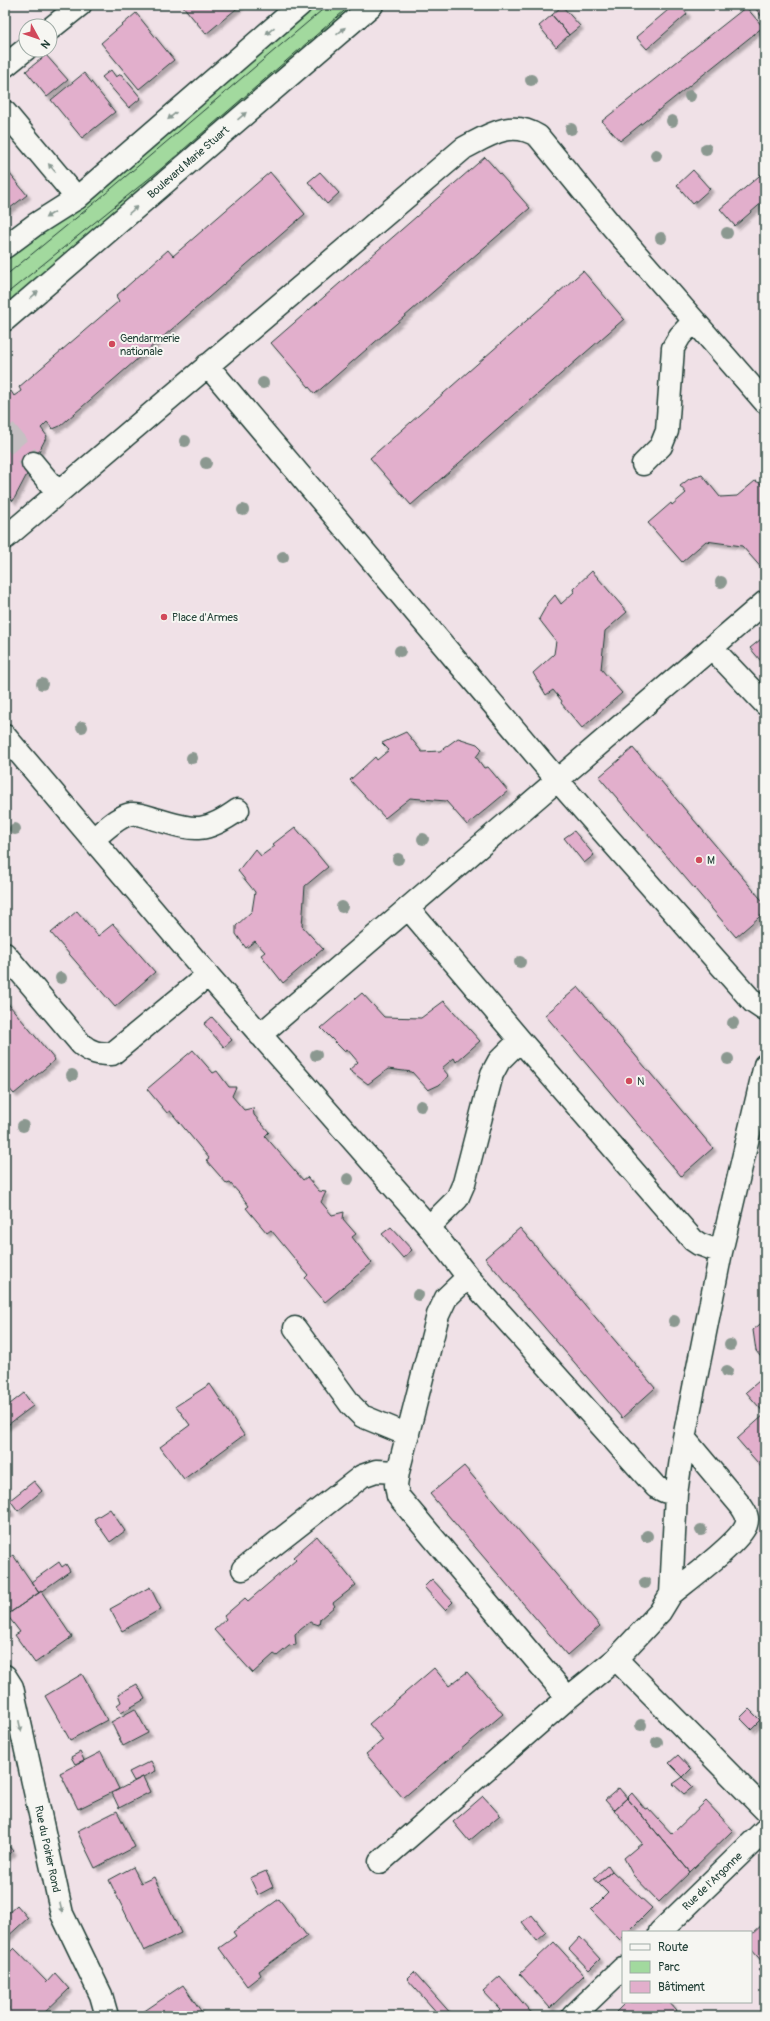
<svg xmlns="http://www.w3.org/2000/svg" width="770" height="2021" font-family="Pangolin,sans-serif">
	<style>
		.green { fill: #a2d99e; stroke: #608b69 }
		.building { fill: #e2afcc; stroke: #1f3d34; filter: url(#shadow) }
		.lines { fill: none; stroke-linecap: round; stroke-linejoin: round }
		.minor-tunnel { stroke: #c6c0c3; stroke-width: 22; stroke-dasharray: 22 11; stroke-linecap: butt }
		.minor-casing { stroke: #1f3d34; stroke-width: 25 }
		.major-casing { stroke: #1f3d34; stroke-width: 25 }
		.minor { stroke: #f6f6f2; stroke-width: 22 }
		.major { stroke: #f6f6f2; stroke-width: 22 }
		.tram { stroke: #1f3d34; stroke-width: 1 }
		.tree { fill: #8b9890 }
		.oneway { fill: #8a9a93 }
		.poi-dot { fill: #d1495b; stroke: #f6f6f2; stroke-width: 1.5 }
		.labels { text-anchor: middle; stroke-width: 4; stroke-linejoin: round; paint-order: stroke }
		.street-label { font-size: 11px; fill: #1f3d34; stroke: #f6f6f2 }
		.poi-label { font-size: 11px; fill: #1f3d34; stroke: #f6f6f2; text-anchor: start }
	</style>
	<defs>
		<filter id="shadow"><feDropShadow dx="3.5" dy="3.5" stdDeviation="1" flood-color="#0004"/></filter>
	</defs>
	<rect width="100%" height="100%" fill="#f0e1e7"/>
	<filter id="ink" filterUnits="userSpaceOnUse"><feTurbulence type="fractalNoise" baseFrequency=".025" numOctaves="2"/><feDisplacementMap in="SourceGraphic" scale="8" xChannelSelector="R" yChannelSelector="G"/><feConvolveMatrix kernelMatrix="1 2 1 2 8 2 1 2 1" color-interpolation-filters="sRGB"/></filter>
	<g filter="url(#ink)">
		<path class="green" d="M313,5H365L5,310V258L183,118Z"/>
		<path class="building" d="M182,5H241L206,34Z
			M674,5H680L687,14L647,49L636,37Z
			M753,5H765V21Z
			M562,6L580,26L569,35L552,15Z
			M746,7L763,27L620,141L602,121Z
			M136,13L174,60L139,89L101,43Z
			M552,15L569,35L556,47L539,26Z
			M46,55L68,80L47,97L26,71Z
			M111,70L116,77L121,74L141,98L129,108L102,77Z
			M84,73L115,112L82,138L51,100Z
			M485,157L530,208L315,394L271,343Z
			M5,168L27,195L5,212Z
			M693,170L710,189L693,204L677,185Z
			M765,171V200L735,226L720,209Z
			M270,172L305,214L60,426L53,429L47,422L41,428L47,436L13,501L8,495L5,499V394L11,391L14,396L21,391L19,387L119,301L116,296L168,250L173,256Z
			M320,172L339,193L327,204L308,182Z
			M583,271L624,319L411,505L370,458Z
			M702,475L720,497L737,496L755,481L765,485L764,571L742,546L706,541L682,562L648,523L671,503L672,505L686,493L680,486L689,479Z
			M592,571L627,612L605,631L601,669L622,693L582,728L561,703L562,701L553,690L546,695L533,673L554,654L556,641L539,619L548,603L555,595L561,604L574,592L573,589Z
			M765,636V666L750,648Z
			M406,732L422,752L440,751L458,738L477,744L482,749L476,757L484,768L488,767L508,791L467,825L446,801L410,798L385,818L350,780L375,757L377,760L389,750L382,743Z
			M633,748L765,904V912L736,937L599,777Z
			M295,827L328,867L305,886L302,926L323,949L283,983L261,955L265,952L255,941L246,948L236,934V926L252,911L255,892L238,871L255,849L261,856L275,846L273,844Z
			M574,831L594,855L584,863L564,838Z
			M77,911L98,936L113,924L155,972L115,1007L51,933Z
			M578,987L713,1148L681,1176L545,1015Z
			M362,993L384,1017L421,1018L444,1001L480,1041L456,1062L454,1058L442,1068L449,1076L439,1085L428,1090L412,1072L388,1069L368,1084L349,1070L358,1062L347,1049L344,1051L321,1028Z
			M5,1000L55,1060L14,1094L5,1084Z
			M212,1017L232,1040L224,1047L204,1024Z
			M193,1050L213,1073L217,1071L229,1087H236L232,1096L244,1110L253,1108L254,1115L269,1132L265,1136L303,1180L307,1177L319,1191L326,1192L321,1202L332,1215L344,1212L343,1219L356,1234L352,1237L372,1263L325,1302L305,1278L308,1275L271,1230L267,1233L246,1208L249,1206L239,1193L230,1183L227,1184L206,1160L209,1158L170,1111L167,1113L147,1089Z
			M391,1227L412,1250L403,1258L382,1234Z
			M520,1228L655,1388L622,1418L485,1258Z
			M765,1320V1362L756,1351L753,1330Z
			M765,1376V1471L737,1439L765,1414L746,1392Z
			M210,1384L244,1435L184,1479L160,1447L190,1425L176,1406Z
			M24,1393L33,1406L5,1427V1408Z
			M464,1466L600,1626L567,1655L430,1494Z
			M34,1481L42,1491L18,1511L10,1500Z
			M5,1503L11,1512L5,1516Z
			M110,1509L125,1531L110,1542L94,1519Z
			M317,1536L356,1585L333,1603L335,1606L320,1619L319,1625L310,1622L295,1634L296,1645L289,1646L277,1656L274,1654L253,1673L214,1630L226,1619L224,1616L245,1598L248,1601L296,1560L293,1557Z
			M13,1555L39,1593L5,1616V1561Z
			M59,1562L62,1567L66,1564L70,1571L39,1593L31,1582Z
			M432,1579L453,1602L445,1610L424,1587Z
			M150,1587L161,1609L122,1631L110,1609Z
			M41,1591L72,1637L35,1663L15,1635L20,1632L7,1615Z
			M434,1668L449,1686L467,1672L503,1714L403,1798L366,1754L383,1740L369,1724Z
			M82,1674L107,1720L70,1740L45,1696Z
			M137,1684L145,1699L121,1713L117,1705L121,1702L118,1694Z
			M135,1709L148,1733L123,1746L111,1722Z
			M749,1709L760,1720L751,1729L740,1718Z
			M80,1752L84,1760L75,1764L71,1757Z
			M101,1752L119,1789L78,1809L60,1773Z
			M678,1755L691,1769L683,1777L669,1763Z
			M151,1761L156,1771L134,1781L129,1772Z
			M143,1777L150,1792L119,1808L112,1793Z
			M683,1777L693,1787L684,1794L673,1784Z
			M619,1788L627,1798L614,1810L605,1800Z
			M632,1793L645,1809L648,1808L672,1834L706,1801L733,1830L690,1872L627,1798Z
			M483,1796L500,1815L469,1841L453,1822Z
			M627,1798L690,1872L659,1902L633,1875L624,1858L642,1843L614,1810Z
			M117,1811L135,1847L95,1868L77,1831Z
			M5,1842L13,1851L5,1859Z
			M608,1865L612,1871L598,1883L594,1878Z
			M133,1867L141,1883L154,1877L181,1933L144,1951L109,1880Z
			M266,1871L273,1887L258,1895L250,1878Z
			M612,1871L652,1908L628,1932H623V1937L620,1940L591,1910L608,1893L598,1883Z
			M279,1899L307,1936L259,1971L261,1975L247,1986L219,1948L236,1936L233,1932Z
			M17,1905L28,1918L5,1939V1916Z
			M532,1915L546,1933L537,1941L522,1922Z
			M765,1922V1978L758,1970L764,1964L751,1949V1935Z
			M580,1937L600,1959L589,1970L569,1949Z
			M554,1942L584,1975L550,2008L520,1974Z
			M14,1948L47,1982L55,1973L69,1989L41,2016H18L16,2014L5,2016V2011L9,2008L5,2004V1957Z
			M414,1972L453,2016H440L407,1979Z
			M500,1976L534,2016H493L500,2009L483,1991Z
			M183,1985L201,2011L194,2016H137Z
			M626,2002H669L681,2016H620L616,2012Z"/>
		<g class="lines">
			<path class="minor-tunnel" d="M5,430L33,463"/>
			<g class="minor-casing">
				<path id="minor" d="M50,29L80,5
					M5,66L26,49
					M5,112L77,198
					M207,365L558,781L753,1002L765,1010
					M33,463L58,493
					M643,464L661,446L667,431L673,348L680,336L694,321
					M5,538L464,148C489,135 511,119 538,136L610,224L765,402
					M712,648L765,704
					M5,736L208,975L429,1227L468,1277L656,1487L664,1491L676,1494
					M93,839C104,831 118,816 131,814C139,813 148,817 155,819C194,830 203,835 238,810
					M408,908L520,1040L693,1240L699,1244L721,1252
					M5,954L81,1044C91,1053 99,1054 112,1054L208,975
					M260,1035L765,602
					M429,1227L457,1199L464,1183L492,1074L499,1061L520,1040
					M468,1277L446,1298L438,1315L398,1472L396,1485L398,1496L568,1698
					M295,1328L351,1405L362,1416L408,1435
					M243,1569L362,1476L376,1471L398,1472
					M671,1594C688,1580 739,1543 746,1525C749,1517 745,1512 741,1506L684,1438
					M616,1659L765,1810
					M5,1676L12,1687L62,1914L101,1995L107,2016
					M380,1862L568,1698L616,1659L660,1612L671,1594L676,1494L684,1438L721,1252L765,1065
					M660,1932L765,1830
					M573,2016L623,1968"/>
			</g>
			<g class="major-casing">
				<path id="major" d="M5,247L36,224L77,198L300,5
					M5,320L372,5"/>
			</g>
			<use href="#minor" class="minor"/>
			<use href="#major" class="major"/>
			<path class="tram" d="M5,276L92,205L328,5
				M5,295L162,168L351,5"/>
		</g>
		<g class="tree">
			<circle cx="531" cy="80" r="6"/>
			<circle cx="690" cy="96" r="6"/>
			<circle cx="672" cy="121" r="6"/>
			<circle cx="571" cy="129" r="6"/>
			<circle cx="706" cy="149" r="6"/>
			<circle cx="656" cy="155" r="6"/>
			<circle cx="727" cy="233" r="6"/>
			<circle cx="661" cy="238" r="6"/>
			<circle cx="263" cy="383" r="6"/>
			<circle cx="185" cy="441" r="6"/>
			<circle cx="206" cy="463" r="6"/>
			<circle cx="243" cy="510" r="6"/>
			<circle cx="283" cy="557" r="6"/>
			<circle cx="721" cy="582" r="6"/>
			<circle cx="400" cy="651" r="6"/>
			<circle cx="42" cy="684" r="6"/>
			<circle cx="82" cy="727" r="6"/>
			<circle cx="192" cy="758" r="6"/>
			<circle cx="15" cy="829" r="6"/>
			<circle cx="423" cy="839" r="6"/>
			<circle cx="398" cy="859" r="6"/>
			<circle cx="342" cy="907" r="6"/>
			<circle cx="520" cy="962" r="6"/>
			<circle cx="61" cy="978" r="6"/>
			<circle cx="733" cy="1023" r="6"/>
			<circle cx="316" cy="1055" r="6"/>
			<circle cx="728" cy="1059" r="6"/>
			<circle cx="72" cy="1075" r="6"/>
			<circle cx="421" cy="1106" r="6"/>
			<circle cx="23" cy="1126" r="6"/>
			<circle cx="348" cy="1179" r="6"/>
			<circle cx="418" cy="1295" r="6"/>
			<circle cx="674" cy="1321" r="6"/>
			<circle cx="730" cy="1345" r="6"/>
			<circle cx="727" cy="1371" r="6"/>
			<circle cx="701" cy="1530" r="6"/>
			<circle cx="647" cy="1536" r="6"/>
			<circle cx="645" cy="1583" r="6"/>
			<circle cx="641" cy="1725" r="6"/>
			<circle cx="657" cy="1742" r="6"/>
		</g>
		<defs><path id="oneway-solid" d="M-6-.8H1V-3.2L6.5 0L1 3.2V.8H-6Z"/></defs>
		<g class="oneway">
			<use href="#oneway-solid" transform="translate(270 31) rotate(139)"/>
			<use href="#oneway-solid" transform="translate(341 31) rotate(-41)"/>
			<use href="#oneway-solid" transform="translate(172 116) rotate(139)"/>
			<use href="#oneway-solid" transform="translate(242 116) rotate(-41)"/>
			<use href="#oneway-solid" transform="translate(52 168) rotate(-130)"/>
			<use href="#oneway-solid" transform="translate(133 210) rotate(-41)"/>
			<use href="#oneway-solid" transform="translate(50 215) rotate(147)"/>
			<use href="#oneway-solid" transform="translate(34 295) rotate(-41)"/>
			<use href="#oneway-solid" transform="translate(20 1726) rotate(78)"/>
			<use href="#oneway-solid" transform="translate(61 1908) rotate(77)"/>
		</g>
	</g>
	<g class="poi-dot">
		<circle cx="112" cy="344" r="4"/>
		<circle cx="164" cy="617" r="4"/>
		<circle cx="699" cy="860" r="4"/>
		<circle cx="629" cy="1081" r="4"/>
	</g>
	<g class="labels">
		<g class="street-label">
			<text transform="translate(188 162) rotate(-41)" y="4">Boulevard Marie Stuart</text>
			<text transform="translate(48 1849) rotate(78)" y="4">Rue du Poirier Rond</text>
			<text transform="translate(712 1881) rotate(-44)" y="4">Rue de l'Argonne</text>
		</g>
		<g class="poi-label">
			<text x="120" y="342">Gendarmerie<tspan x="120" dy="13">nationale</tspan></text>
			<text x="172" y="621">Place d'Armes</text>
			<text x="707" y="864">M</text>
			<text x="637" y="1085">N</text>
		</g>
	</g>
	<rect width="770" height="2021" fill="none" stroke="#f6f6f2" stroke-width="20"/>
	<rect x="10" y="10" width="750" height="2001" fill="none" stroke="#1f3d34" stroke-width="1.5" filter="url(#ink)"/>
	<rect x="622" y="1931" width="130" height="72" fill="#f6f6f2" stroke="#a0aca6"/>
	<rect x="630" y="1944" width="20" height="6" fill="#f6f6f2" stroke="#a0aca6"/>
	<text x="658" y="1951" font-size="12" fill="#1f3d34">Route</text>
	<rect x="630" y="1961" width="20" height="12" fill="#a2d99e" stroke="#a0aca6"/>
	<text x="658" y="1971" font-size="12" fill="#1f3d34">Parc</text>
	<rect x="630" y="1981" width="20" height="12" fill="#e2afcc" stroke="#a0aca6"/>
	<text x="658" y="1991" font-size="12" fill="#1f3d34">Bâtiment</text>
	<g transform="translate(38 38) rotate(130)"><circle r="19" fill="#f6f6f2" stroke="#a0aca6"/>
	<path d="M0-3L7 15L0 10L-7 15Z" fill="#d1495b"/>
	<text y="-6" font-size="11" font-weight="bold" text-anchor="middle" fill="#1f3d34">N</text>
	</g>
</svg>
